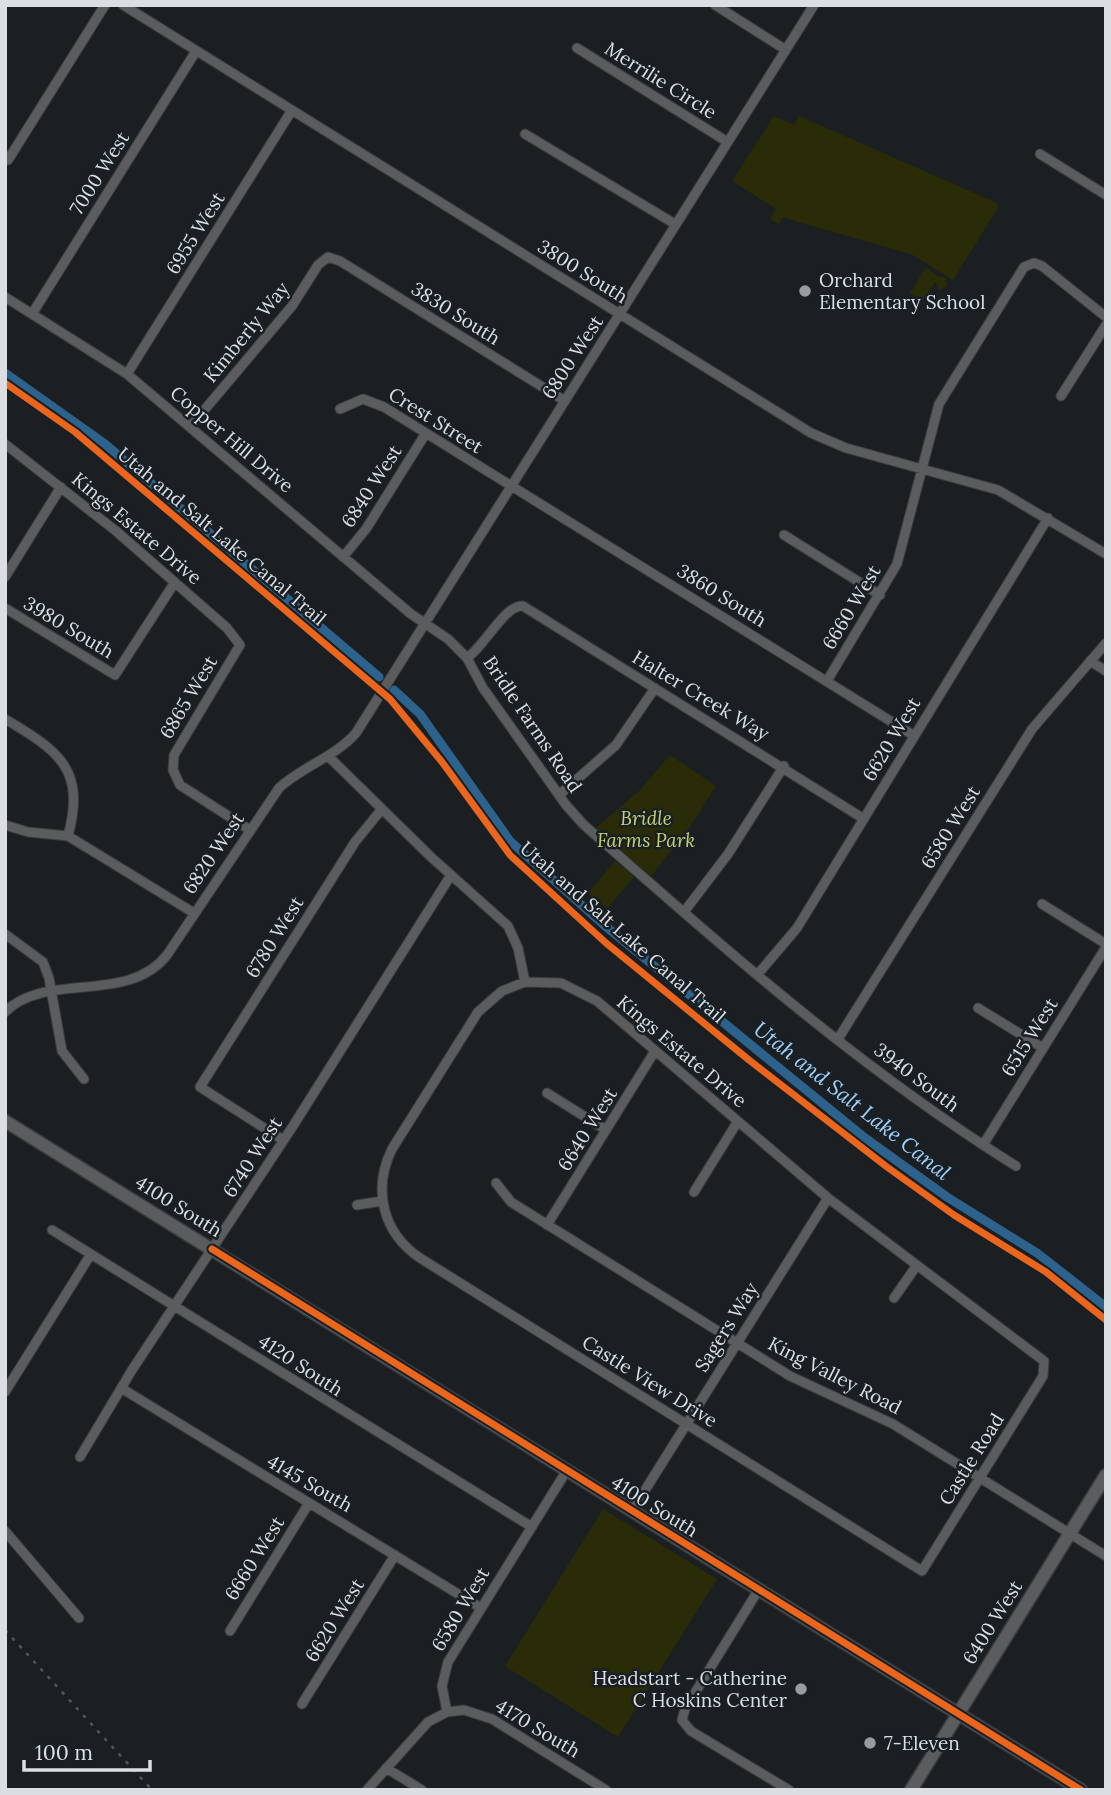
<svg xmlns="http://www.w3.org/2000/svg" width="1111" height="1795" font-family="Lora,serif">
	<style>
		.green { fill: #292c07 }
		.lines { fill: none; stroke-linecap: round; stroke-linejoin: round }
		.canal { stroke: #2c628c; stroke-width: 9 }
		.street-casing { stroke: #393c3e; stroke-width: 11 }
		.secondary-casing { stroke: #393c3e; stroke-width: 15 }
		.street { stroke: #5a5c5e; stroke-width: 9 }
		.secondary { stroke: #5a5c5e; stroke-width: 12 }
		.rail { stroke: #535658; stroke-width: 2.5; stroke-dasharray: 3.5 7; stroke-linecap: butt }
		.cycleway-casing { stroke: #192025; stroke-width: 11 }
		.cycleway { stroke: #eb651d; stroke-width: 7 }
		.poi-dot { fill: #989c9f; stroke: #192025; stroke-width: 2.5 }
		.labels { text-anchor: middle; stroke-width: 5; stroke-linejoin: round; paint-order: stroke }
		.street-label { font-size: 19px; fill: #dbdfe3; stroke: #192025 }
		.poi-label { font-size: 19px; fill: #dbdfe3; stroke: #192025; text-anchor: start }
		.park-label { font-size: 19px; font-style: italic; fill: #c5d06d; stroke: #192025 }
		.water-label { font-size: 21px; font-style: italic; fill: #a2d2fa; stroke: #192025 }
	</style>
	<rect width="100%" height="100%" fill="#1c1f22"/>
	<path class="green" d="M774,116L794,125L799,116L997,203L998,208L953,280L913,255L785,218V215L779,224L770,219L776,209L732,181Z
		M926,267L939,277H945L947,286L940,290L935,282L922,301L910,293Z
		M670,755L716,786L692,824L651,876L596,828L641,789Z
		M615,861L634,877L607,909L588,893Z
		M603,1509L717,1579L618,1737L505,1666Z"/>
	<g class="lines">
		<path class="canal" d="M5,373L105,444L379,677
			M394,690L420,714L510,841L604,925L865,1138L947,1197L1037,1253L1106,1307"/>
		<g class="street-casing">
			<path id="street" d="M123,5L811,433L846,448L998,490L1106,554
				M715,5L786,50
				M577,48L726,141
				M525,134L675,224
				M1040,154L1106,195
				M8,160L105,5
				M5,297L127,374L411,614L448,639L467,658L483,688L566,805L583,824C721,946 860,1069 1016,1166
				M32,314L196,51
				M127,374L292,110
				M1061,396L1106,325
				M340,409L363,399L384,407L913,735
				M190,427L292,306L318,265L328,257L340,261L565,401
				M5,444L116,531L227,628L240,645L174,755L173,770L180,785L250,830
				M784,535L880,595
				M343,557L366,529L426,433
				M5,577L61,487
				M5,608L115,675L175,582
				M467,658C484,647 505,604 523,606L864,819
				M1090,661L1106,671
				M827,681L897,564L939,404L1024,267L1034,263L1042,266L1106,317
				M5,719C59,751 86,769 68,836
				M328,756L431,857L508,926L518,948L525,982L561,983L597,1001L828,1198L1044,1361L1043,1376L922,1571L420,1258C383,1233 372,1190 392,1149L478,1012L502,991L525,982
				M559,795L616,745L655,688
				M5,825L28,832L68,836L194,913
				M1042,904L1106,944
				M684,912L728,854L784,766
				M5,934L43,962L49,978L62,1051L84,1079
				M758,974L797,928L1048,518
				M978,1008L1043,1048
				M5,1012C46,971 128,1005 167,955L279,788C303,766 335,757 356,733L814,5
				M838,1039L1032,729L1106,643
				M547,1093L606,1130
				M283,1140L200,1087L355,842L381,810
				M983,1145L1106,947
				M496,1183L511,1202L790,1376L893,1424L1106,1556
				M694,1192L738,1121
				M357,1205L382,1201
				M547,1225L655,1051
				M52,1230C212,1329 371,1429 532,1527
				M894,1298L917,1265
				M121,1388L481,1608
				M5,1392L91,1254
				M80,1457L132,1370L293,1126L451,875
				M632,1511L828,1198
				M5,1531L79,1618
				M759,1589L685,1709L682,1720L691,1731L789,1790
				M230,1631L309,1503
				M302,1704L395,1555
				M447,1712L442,1686L448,1662L567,1470
				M386,1768L422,1790
				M367,1790L428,1722L447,1712L464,1710L492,1719L606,1790"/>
		</g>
		<g class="secondary-casing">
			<path id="secondary" d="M5,1121L1081,1790
				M911,1790L1106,1475"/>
		</g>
		<use href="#street" class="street"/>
		<use href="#secondary" class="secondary"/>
		<path class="rail" d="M5,1630L152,1790"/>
		<g class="cycleway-casing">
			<path id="cycleway" d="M5,383L75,432L390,699L442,762L510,855L606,943L749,1060L887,1167L954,1215L1046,1272L1106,1320
				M212,1249L1081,1790"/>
		</g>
		<use href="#cycleway" class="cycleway"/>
	</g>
	<g class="poi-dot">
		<circle cx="805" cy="291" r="7"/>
		<circle cx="801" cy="1689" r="7"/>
		<circle cx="870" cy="1743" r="7"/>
	</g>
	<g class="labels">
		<g class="street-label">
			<text transform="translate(661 80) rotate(32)" y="7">Merrilie Circle</text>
			<text transform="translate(99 173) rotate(-58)" y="7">7000 West</text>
			<text transform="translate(195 233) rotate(-58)" y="7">6955 West</text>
			<text transform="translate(583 271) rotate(32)" y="7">3800 South</text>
			<text transform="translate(456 313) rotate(32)" y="7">3830 South</text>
			<text transform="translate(246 332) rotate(-51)" y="7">Kimberly Way</text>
			<text transform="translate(572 357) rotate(-57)" y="7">6800 West</text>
			<text transform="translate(436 420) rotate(32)" y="7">Crest Street</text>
			<text transform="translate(232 439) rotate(40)" y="7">Copper Hill Drive</text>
			<text transform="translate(371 486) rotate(-57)" y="7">6840 West</text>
			<text transform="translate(137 528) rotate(40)" y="7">Kings Estate Drive</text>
			<text transform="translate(222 536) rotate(40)" y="7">Utah and Salt Lake Canal Trail</text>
			<text transform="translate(722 595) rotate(32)" y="7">3860 South</text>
			<text transform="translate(851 607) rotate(-59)" y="7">6660 West</text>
			<text transform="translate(69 627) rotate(31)" y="7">3980 South</text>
			<text transform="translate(701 695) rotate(31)" y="7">Halter Creek Way</text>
			<text transform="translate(188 697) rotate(-59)" y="7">6865 West</text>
			<text transform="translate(533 724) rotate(56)" y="7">Bridle Farms Road</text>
			<text transform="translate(891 739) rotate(-59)" y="7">6620 West</text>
			<text transform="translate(950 827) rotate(-58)" y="7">6580 West</text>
			<text transform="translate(213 853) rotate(-56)" y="7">6820 West</text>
			<text transform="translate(623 932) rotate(41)" y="7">Utah and Salt Lake Canal Trail</text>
			<text transform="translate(274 937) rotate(-58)" y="7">6780 West</text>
			<text transform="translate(1029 1037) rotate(-58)" y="7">6515 West</text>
			<text transform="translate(682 1051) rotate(40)" y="7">Kings Estate Drive</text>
			<text transform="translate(917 1077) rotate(37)" y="7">3940 South</text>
			<text transform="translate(587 1129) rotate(-58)" y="7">6640 West</text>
			<text transform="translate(252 1157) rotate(-57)" y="7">6740 West</text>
			<text transform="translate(179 1206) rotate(32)" y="7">4100 South</text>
			<text transform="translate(726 1327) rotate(-58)" y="7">Sagers Way</text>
			<text transform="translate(301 1365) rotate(33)" y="7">4120 South</text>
			<text transform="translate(835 1375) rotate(27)" y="7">King Valley Road</text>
			<text transform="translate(650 1381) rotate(32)" y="7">Castle View Drive</text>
			<text transform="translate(971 1459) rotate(-58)" y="7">Castle Road</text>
			<text transform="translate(310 1483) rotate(30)" y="7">4145 South</text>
			<text transform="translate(655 1506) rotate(32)" y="7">4100 South</text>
			<text transform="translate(254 1558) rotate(-58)" y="7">6660 West</text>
			<text transform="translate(460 1609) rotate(-59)" y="7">6580 West</text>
			<text transform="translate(334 1620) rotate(-58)" y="7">6620 West</text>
			<text transform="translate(992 1622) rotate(-58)" y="7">6400 West</text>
			<text transform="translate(538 1728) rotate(31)" y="7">4170 South</text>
		</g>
		<g class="poi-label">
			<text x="819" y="287">Orchard<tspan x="819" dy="22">Elementary School</tspan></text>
			<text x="787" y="1685" text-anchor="end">Headstart - Catherine<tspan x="787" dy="22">C Hoskins Center</tspan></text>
			<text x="884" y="1750">7-Eleven</text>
		</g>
		<g class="park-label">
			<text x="646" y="825">Bridle<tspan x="646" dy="22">Farms Park</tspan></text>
		</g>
		<g class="water-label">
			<text transform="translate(852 1101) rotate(38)" y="7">Utah and Salt Lake Canal</text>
		</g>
	</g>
	<rect width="1111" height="1795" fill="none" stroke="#dbdfe3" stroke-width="14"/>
	<path d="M24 1760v10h126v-10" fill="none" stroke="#dbdfe3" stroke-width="3.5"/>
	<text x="35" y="1760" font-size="21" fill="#dbdfe3" stroke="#192025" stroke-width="5" paint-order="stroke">100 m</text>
</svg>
